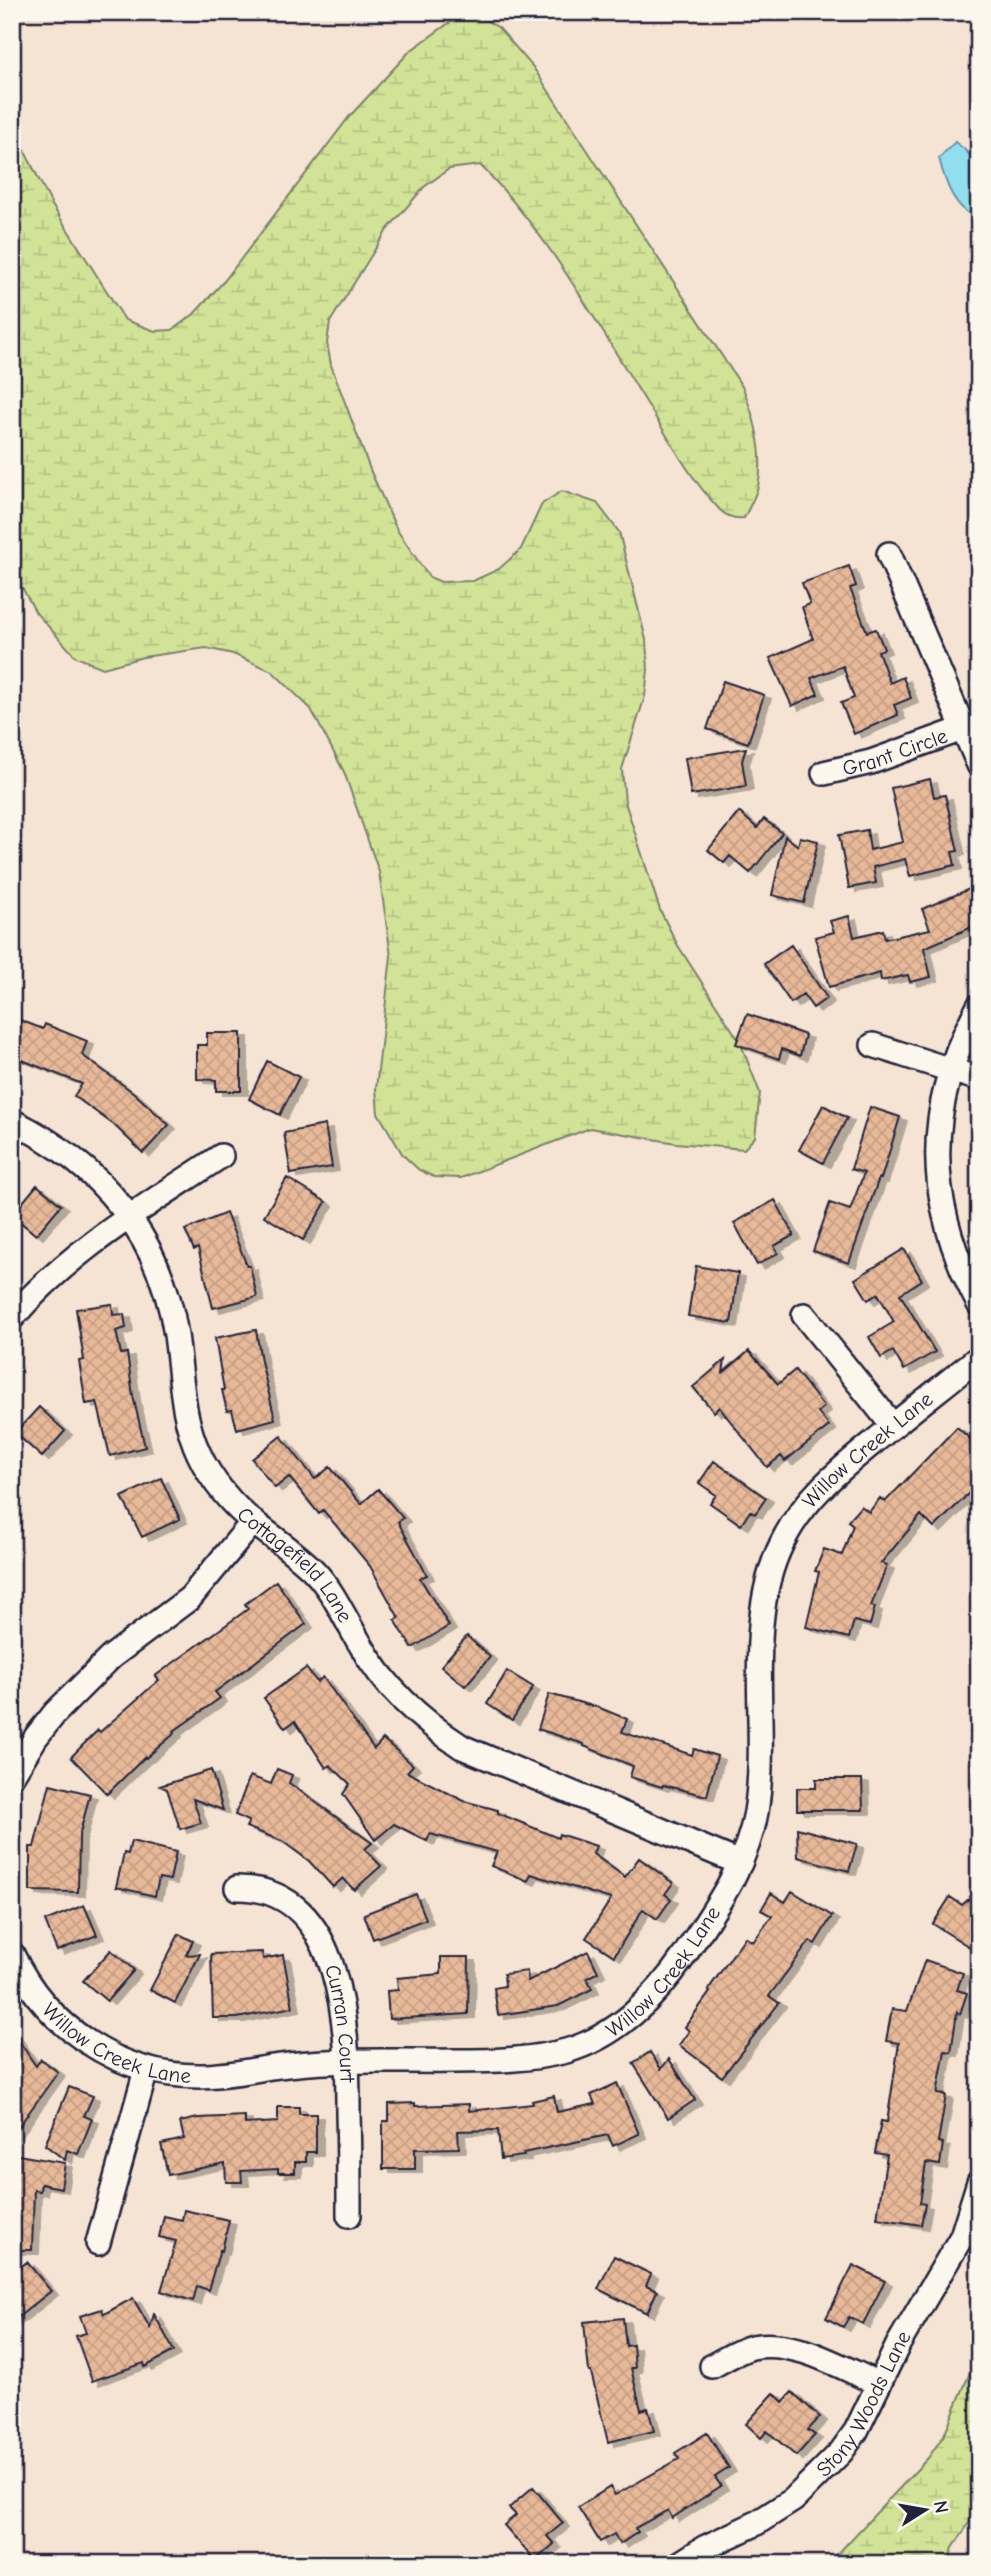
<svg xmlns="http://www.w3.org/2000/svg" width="991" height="2576" font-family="'Comic Neue',sans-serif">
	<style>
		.wetland { fill: url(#wetland-marsh); stroke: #7a8269; stroke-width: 2 }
		.water { fill: #90deee; stroke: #6493a6; stroke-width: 2 }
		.building { fill: url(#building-cross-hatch); stroke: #22223b; stroke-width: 2; filter: url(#shadow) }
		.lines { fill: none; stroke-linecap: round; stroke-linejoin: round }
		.minor-casing { stroke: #22223b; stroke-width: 28 }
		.minor { stroke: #fbf7ec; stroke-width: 23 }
		.labels { text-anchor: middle; stroke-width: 5; stroke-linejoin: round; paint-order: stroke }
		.street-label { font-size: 21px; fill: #22223b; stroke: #fbf7ec }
	</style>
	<defs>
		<pattern id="wetland-marsh" width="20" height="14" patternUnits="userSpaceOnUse" patternTransform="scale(1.75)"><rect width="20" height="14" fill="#d2e397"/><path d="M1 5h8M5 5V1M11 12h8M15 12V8" fill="none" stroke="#b4c283"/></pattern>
		<pattern id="building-cross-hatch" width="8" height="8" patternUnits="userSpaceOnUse" patternTransform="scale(1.75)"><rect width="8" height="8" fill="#e8b999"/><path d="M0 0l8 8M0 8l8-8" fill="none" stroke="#c79f85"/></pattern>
		<filter id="shadow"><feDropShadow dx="7" dy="4" stdDeviation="0" flood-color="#0004"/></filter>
	</defs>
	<rect width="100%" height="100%" fill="#f5e4d3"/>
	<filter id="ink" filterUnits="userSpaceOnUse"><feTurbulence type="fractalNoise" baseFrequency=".0143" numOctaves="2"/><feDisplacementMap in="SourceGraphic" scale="14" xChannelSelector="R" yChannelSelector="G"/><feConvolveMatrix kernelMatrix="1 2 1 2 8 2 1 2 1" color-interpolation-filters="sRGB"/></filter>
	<g filter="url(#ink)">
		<path class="wetland" d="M465,17L482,18L499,28L533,67L743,388C755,418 765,454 758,487C755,497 749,508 744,518C735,519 727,517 720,510C692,481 672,444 651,410C598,326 550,235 480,165L449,169L424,187L387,230L330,322L327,343L331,365L371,472L397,530L429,577L441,582L473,581L499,569L521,549L542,504L562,491L597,503L619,532L646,640L648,670L645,696L622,769L625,802L660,910L677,944L740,1042L760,1093L755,1137L744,1149L676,1143L590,1128L461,1178L434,1177L419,1170L403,1155L378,1113L376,1089L391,956L379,872L344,772L311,709L272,671L233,654L206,648L143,657L103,668L76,657L36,613L12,569V126L52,205L125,320L155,331L172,330L194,314L225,280L349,117L410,51L449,23Z
			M979,2351V2507L953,2548L947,2564H828L928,2458L944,2435Z"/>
		<path class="water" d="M955,142C988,165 979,183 979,219C954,210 945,182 939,158Z"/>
		<path class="building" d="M849,566L856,586L850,588L867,632L876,629L884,649L878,651L890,683L903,677L911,698L894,705L898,715L854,734L841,703L854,698L843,666L811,678L818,694L792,706L770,658L813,639L802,607L810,604L802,583Z
			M723,681L764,695L748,743L707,729Z
			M746,748L742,761L746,786L691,795L685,758Z
			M930,779L934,797L945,795L958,851L952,852L955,865L910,876L905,859L873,867L876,883L849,888L839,835L867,830L870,850L903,842L891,788Z
			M739,812L757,828L764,819L782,833L750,873L730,856L724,863L708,850Z
			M785,836L798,846L800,837L818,841L804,903L772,895Z
			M974,887L979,898V907L974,910L979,924L924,948L931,977L910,982L908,975L881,981L880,973L829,987L815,937L834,932L830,921L849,916L854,937L883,930L885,939L930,929L922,909Z
			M791,945L827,998L813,1008L803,994L791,1003L764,964Z
			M747,1014L805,1035L800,1056L782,1049L779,1059L736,1044Z
			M12,1017L43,1029L45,1024L87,1041L82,1055L134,1093L169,1125L143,1153L114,1125L74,1096L82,1084L12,1056Z
			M207,1033H241V1091H216V1080L197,1079V1045H207Z
			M267,1061L299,1077L280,1115L249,1099Z
			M823,1105L847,1118L823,1163L799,1150Z
			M870,1107L900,1117L881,1179L879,1178L849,1263L813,1251L830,1203L850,1210L864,1173L851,1169Z
			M325,1125L332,1167L291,1174L284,1133Z
			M287,1178L326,1202L303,1240L264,1216Z
			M37,1185L61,1205L36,1235L12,1215Z
			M775,1200L794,1235L774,1246L778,1253L757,1265L734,1223Z
			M226,1213L247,1266H250L257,1297L213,1308L198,1248L194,1250L185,1230Z
			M904,1249L922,1280L900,1294L935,1352L904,1370L893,1351L881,1358L869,1337L894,1322L878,1294L868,1300L855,1279Z
			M696,1266L738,1273L731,1323L688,1316Z
			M112,1304L113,1315L124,1314L126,1328L116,1331L121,1354L127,1353L133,1396L145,1447L110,1456L97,1402L86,1404L79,1361L84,1360L76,1309Z
			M256,1330L261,1361L275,1419L237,1429L232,1410L227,1411L222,1390H224L215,1338Z
			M749,1351L778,1384L795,1370L824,1407L818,1412L829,1426L785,1461L781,1456L767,1467L719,1407L714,1412L693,1387L725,1360L723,1373Z
			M39,1407L65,1431L42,1457L15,1433Z
			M957,1427L979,1447V1502L969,1493L934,1528L921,1515L881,1563L887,1565L871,1606L875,1607L870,1625L854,1621L849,1638L806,1627L819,1572L815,1571L824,1549L842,1555L853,1525L848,1521L861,1506L869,1512L880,1498L885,1502Z
			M281,1436L315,1479L330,1467L361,1504L378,1489L403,1518L398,1522L427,1575L420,1578L449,1626L412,1648L395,1620L399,1618L370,1566L323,1510L319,1514L289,1477L275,1488L252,1459Z
			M714,1461L766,1498L755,1514L750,1511L741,1525L710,1503L716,1495L699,1483Z
			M161,1478L180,1519L142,1537L122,1497Z
			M276,1581L306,1624L215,1692L220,1698L174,1731L175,1733L146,1758L145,1757L107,1794L71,1757L98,1730L100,1732L159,1680L155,1676L248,1609L245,1604Z
			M467,1636L490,1657L465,1686L441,1666Z
			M306,1668L317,1682L323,1677L374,1749L383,1739L413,1765L407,1772L464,1801L498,1810V1813L558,1838L559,1834L596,1846L593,1854L625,1877L639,1858L673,1883L665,1894L671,1899L657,1919L643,1909L614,1956L586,1938L611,1899L531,1874L528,1881L491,1866L497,1852L430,1834L427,1841L394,1824L375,1840L343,1794L350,1784L330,1765L326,1768L295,1721L285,1728L264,1698Z
			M507,1671L533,1687L512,1720L487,1704Z
			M549,1694L600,1708L627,1719L622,1732L692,1755L694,1749L717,1756L707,1796L663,1785L662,1787L630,1777L633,1766L584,1746V1744L538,1729Z
			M277,1769L292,1775L289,1783L372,1843L365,1849L381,1866L354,1890L343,1878L333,1887L309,1861L282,1841L246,1827L249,1821L235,1815L250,1776L271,1784Z
			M211,1770L223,1810L193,1799L201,1823L180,1829L167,1789L160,1786Z
			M816,1779H862L863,1810H797V1788H816Z
			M50,1784L90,1794L79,1837L78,1892L30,1891V1847H34Z
			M797,1828L857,1844L849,1871L798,1857Z
			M131,1841L176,1852L170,1880L159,1878L155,1896L116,1887L124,1853L128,1854Z
			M979,1890V1953L933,1924L950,1897L962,1905Z
			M792,1891L832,1916L815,1944L810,1941L769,1996L779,2003L722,2077L679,2045L689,2031L685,2027L710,1992L708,1990L745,1937L753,1942L772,1916L761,1910L771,1893L785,1902Z
			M416,1894L426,1919L373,1939L364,1914Z
			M84,1905L97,1935L57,1951L45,1921Z
			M179,1934L193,1941L186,1955L200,1954L175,2003L150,1990Z
			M111,1950L134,1970L107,2001L83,1981Z
			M588,1951L598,1972L587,1978L592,1989L558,2006L498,2015L494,1988L505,1986L504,1974L527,1971L528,1981Z
			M262,1952L263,1959L283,1955L293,2007L237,2018H213L211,1954Z
			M441,1957H469L468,2014L389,2019L387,1991L398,1990L397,1978L441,1974Z
			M925,1960L963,1973L957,1990L967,1993L960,2014L957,2012L951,2052L945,2051L937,2094L946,2095L938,2142L943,2143L940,2165L926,2163L920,2203L925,2204L921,2225L877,2218L887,2155L875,2153L881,2121L887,2122L899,2043L886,2041L892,2009L907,2011Z
			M12,2031L36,2066L41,2059L58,2072L12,2136Z
			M650,2052L661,2069L669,2059L695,2100L668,2118L633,2063Z
			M617,2083L639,2134L613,2146L608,2135L523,2153L524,2156L501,2159L498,2130L458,2131L459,2148L415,2149V2169H383V2121H389V2104L415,2103V2106L469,2104V2111L533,2104L532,2101L554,2096L557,2112L595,2104L591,2095Z
			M69,2087L93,2096L84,2116L92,2119L78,2154L67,2150L65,2160L45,2145Z
			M278,2107H299V2114H316V2152H306V2162H295V2173H278V2169L241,2171L242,2182H226L225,2163L168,2175L161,2144L184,2139L180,2122L198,2118L245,2116V2124L278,2122Z
			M12,2154L65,2163L61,2188L41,2184L40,2191L34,2190L32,2250H12Z
			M184,2210L229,2220L222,2251L220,2250L208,2290L197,2286L193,2301L161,2291L176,2241L159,2237L164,2216L182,2220Z
			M614,2256L651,2274L646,2286L657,2291L647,2313L598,2289Z
			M27,2262L51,2291L12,2322V2274Z
			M853,2265L885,2281L863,2324L849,2317L843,2327L826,2318Z
			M133,2298L150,2328L154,2314L174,2351L145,2367L144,2363L92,2381L76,2336L86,2333L80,2316L102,2309L104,2314Z
			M623,2318L626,2346L633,2345L635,2368H631L641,2410L648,2408L654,2431L608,2442L591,2372H589L584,2322Z
			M792,2392L820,2417L808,2430L815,2435L796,2456L767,2431L761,2438L746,2424L774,2393L783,2402Z
			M707,2433L729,2468L715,2477L721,2486L672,2518L668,2510L635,2528L638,2532L620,2544L614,2534L600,2542L578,2507L610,2487L615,2495L679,2459L675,2453Z
			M533,2487L563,2523L547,2536L554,2544L535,2561L504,2525L516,2515L509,2508Z"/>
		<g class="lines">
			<g class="minor-casing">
				<g id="minor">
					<path d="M889,554L979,765"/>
					<path id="s1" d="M824,773L871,762L979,723"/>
					<path d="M979,1006C923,1107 925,1203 979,1304"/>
					<path d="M873,1045L979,1079"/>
					<path id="s2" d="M12,1121C100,1164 161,1236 176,1335C182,1376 181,1416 199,1454C211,1480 233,1507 256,1524C275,1539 296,1553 314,1571C334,1592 344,1617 359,1642C384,1687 419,1719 462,1747L740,1863"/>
					<path d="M804,1315L893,1426"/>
					<path d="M12,1318C70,1250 148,1205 221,1156"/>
					<path d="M12,1776L36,1737L55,1713L111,1657L190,1598L253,1522"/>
					<path id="s3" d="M237,1888C346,1887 348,2036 348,2113C349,2147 349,2181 349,2215"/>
					<path id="s4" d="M12,1954C46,2027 119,2076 199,2076C224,2076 248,2071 272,2067C332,2058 396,2062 456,2061C493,2061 531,2060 566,2051C616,2037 656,1997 684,1956C713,1911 747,1866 756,1812C770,1725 742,1624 782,1543C804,1497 843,1467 881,1436C913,1409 946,1384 979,1357"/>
					<path d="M98,2243L146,2070"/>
					<path d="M712,2366C725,2359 738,2351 752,2347C794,2338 842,2368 879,2384"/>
					<path id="s5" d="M679,2564L704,2548L755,2524L793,2500L841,2452L856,2431L899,2343L962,2236L979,2182"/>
				</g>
			</g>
			<use href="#minor" class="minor"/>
		</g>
	</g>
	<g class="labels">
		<g class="street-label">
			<text dy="7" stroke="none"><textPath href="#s1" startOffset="74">Grant Circle</textPath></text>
			<text dy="7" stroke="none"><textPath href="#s4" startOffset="1321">Willow Creek Lane</textPath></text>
			<text dy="7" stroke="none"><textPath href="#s2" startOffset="551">Cottagefield Lane</textPath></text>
			<text dy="7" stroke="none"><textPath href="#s4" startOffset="733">Willow Creek Lane</textPath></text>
			<text dy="7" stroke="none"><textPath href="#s3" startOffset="191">Curran Court</textPath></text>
			<text dy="7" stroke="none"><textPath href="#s4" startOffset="145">Willow Creek Lane</textPath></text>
			<text dy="7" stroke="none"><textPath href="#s5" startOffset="252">Stony Woods Lane</textPath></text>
		</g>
	</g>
	<rect width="991" height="2576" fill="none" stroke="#fbf7ec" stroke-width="42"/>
	<rect x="21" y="21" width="949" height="2534" fill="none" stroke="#22223b" stroke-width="2.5" filter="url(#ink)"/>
	<g transform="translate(925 2510) rotate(79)" stroke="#fbf7ec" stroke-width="5" paint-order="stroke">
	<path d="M0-5L12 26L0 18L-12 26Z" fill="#22223b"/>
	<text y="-10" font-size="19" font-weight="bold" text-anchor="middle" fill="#22223b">N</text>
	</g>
</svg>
